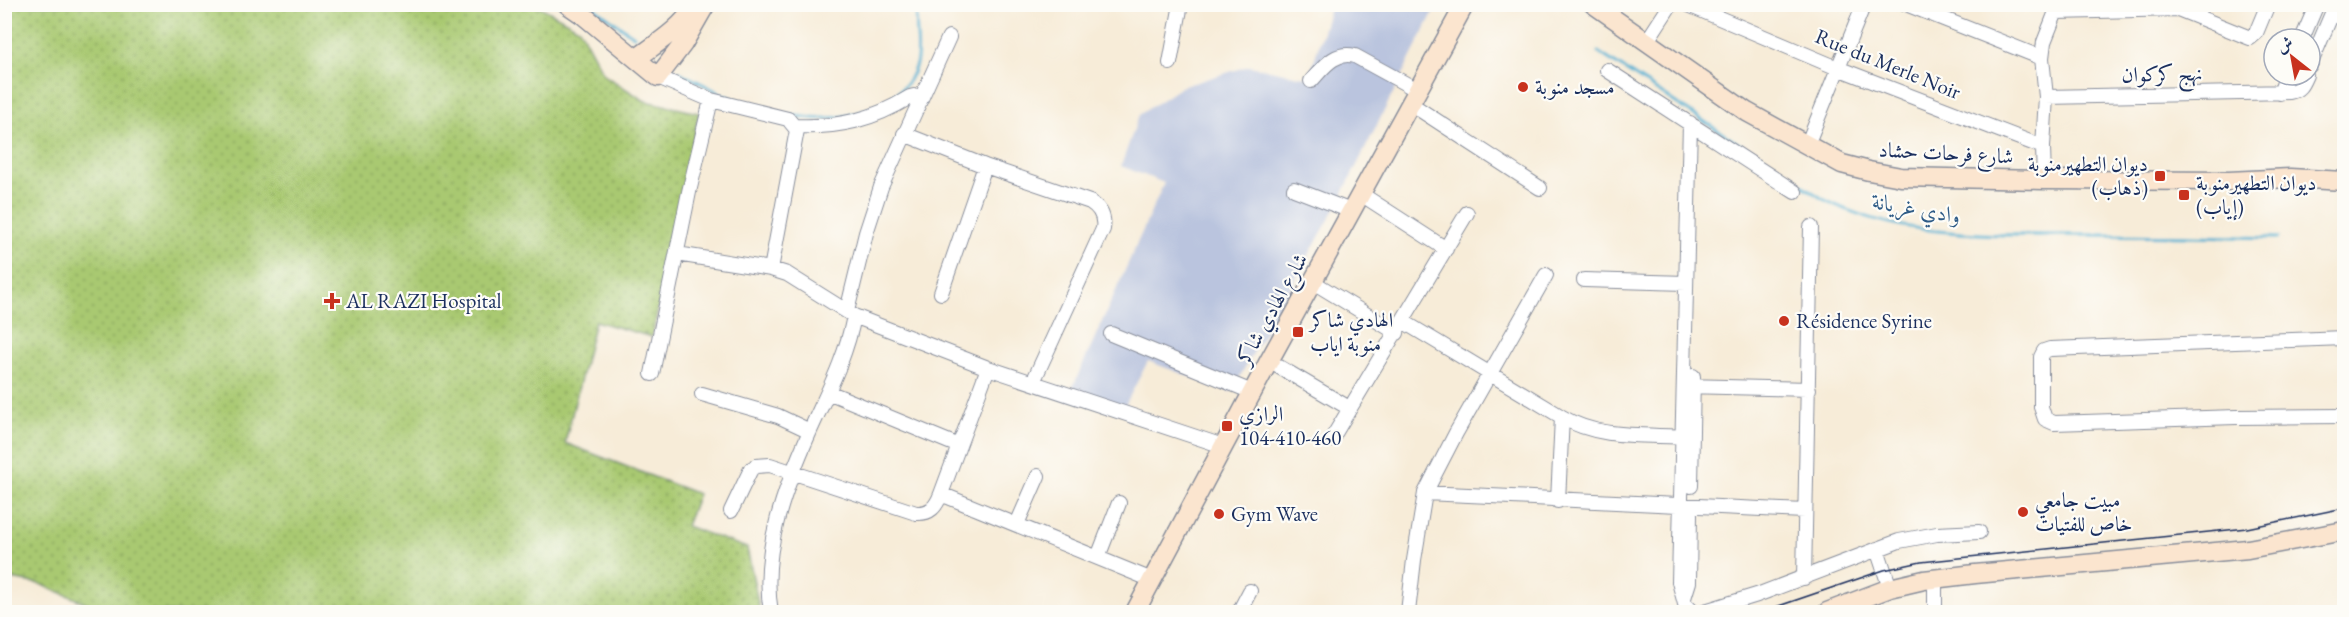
<svg xmlns="http://www.w3.org/2000/svg" width="2349" height="617" font-family="'EB Garamond',Amiri,serif">
	<style>
		.industrial { fill: #bac4de }
		.grass { fill: url(#grass-dots); stroke: #627c68; stroke-width: 1.5 }
		.lines { fill: none; stroke-linecap: round; stroke-linejoin: round }
		.stream { stroke: #54b0d2; stroke-width: 3 }
		.street-casing { stroke: #898e9b; stroke-width: 16 }
		.secondary-casing { stroke: #898e9b; stroke-width: 21 }
		.street { stroke: #fff; stroke-width: 14 }
		.secondary { stroke: #fbe5cf; stroke-width: 18 }
		.tram { stroke: #1b2f5e; stroke-width: 1.5 }
		.poi-dot { fill: #c8321e; stroke: #fdfcf7; stroke-width: 2 }
		.labels { text-anchor: middle; stroke-width: 4.5; stroke-linejoin: round; paint-order: stroke }
		.street-label { font-size: 21px; fill: #1b2f5e; stroke: #fdfcf7 }
		.poi-label { font-size: 21px; fill: #1b2f5e; stroke: #fdfcf7; text-anchor: start }
		.water-label { font-size: 22px; font-style: italic; fill: #2f5c87; stroke: #fdfcf7 }
	</style>
	<defs>
		<pattern id="grass-dots" width="8" height="8" patternUnits="userSpaceOnUse" patternTransform="scale(1.5)"><rect width="8" height="8" fill="#a9c971"/><path d="M2 2h.1M6 6h.1" fill="none" stroke="#89a460" stroke-width="1.8" stroke-linecap="round"/></pattern>
	</defs>
	<rect width="100%" height="100%" fill="#fdfcf7"/>
	<filter id="ink" filterUnits="userSpaceOnUse"><feTurbulence type="fractalNoise" baseFrequency=".0167" numOctaves="2"/><feDisplacementMap in="SourceGraphic" scale="12" xChannelSelector="R" yChannelSelector="G"/><feConvolveMatrix kernelMatrix="1 2 1 2 8 2 1 2 1" color-interpolation-filters="sRGB"/></filter>
	<filter id="wash" filterUnits="userSpaceOnUse"><feTurbulence type="fractalNoise" baseFrequency=".008" numOctaves="4" result="noise"/><feDisplacementMap in="SourceGraphic" scale="24" xChannelSelector="R" yChannelSelector="G"/><feGaussianBlur stdDeviation="1.35" result="paint"/><feColorMatrix in="noise" values="0 0 0 0 0 0 0 0 0 0 0 0 0 0 0 0 0 1.4 0 .05"/><feComposite in="paint" operator="in"/></filter>
	<g filter="url(#wash)">
		<rect width="100%" height="100%" fill="#f7ecd8"/>
		<path class="industrial" d="M1331,5H1437L1336,207L1231,392L1148,361L1123,409L1071,391L1164,183L1121,166L1139,115L1181,87L1249,66L1309,78Z"/>
		<path class="grass" d="M4,5H537L579,28L604,75L645,101L699,113L652,337L595,321L565,443L698,494L686,526L747,548L760,612H108L40,584L5,578Z"/>
		<g class="lines">
			<path class="stream" d="M589,4L634,36
				M1598,52L1823,199C1904,241 1997,234 2086,235C2150,235 2214,236 2278,238
				M679,72L734,100
				M792,115C835,125 903,112 916,64C921,46 913,24 918,4"/>
		</g>
	</g>
	<g filter="url(#ink)">
		<g class="lines">
			<g class="street-casing">
				<path id="street" d="M1686,4L1840,69L2043,147
					M1906,4L2042,58
					M2056,12L2178,9L2250,38L2256,33L2268,4
					M2302,39L2317,4
					M1647,41L1671,4
					M1170,63L1181,4
					M2310,65L2336,4
					M1607,70L1795,192
					M658,77L711,100L788,119L797,130L771,269
					M1311,81C1324,67 1334,51 1355,56L1419,91
					M2280,93L2287,75
					M2046,97L2290,92C2300,90 2302,84 2306,75
					M1411,104L1540,188
					M1690,123L1679,582L1685,604L1693,612
					M795,126C838,128 873,120 910,97L914,96L920,100
					M904,134L985,166L1090,202C1100,208 1105,217 1103,229L1033,382
					M1807,145L1864,4
					M2044,180L2043,147L2046,97L2042,58L2044,42L2059,4
					M1294,189L1351,211
					M1361,194L1446,249
					M677,254L771,269L787,274L854,316L988,368L1223,446
					M1584,280L1686,283
					M1313,282L1397,333
					M941,293L985,166
					M847,311L866,233L881,187L949,37
					M1404,322L1562,417
					M1111,334L1252,392
					M2344,338L2050,349L2044,351L2041,357V407L2045,419L2054,423L2236,417L2344,416
					M1269,361L1349,408
					M652,374L689,192L711,100
					M1685,386L1809,389
					M828,392L959,446
					M702,394L778,416L810,431
					M1331,440L1467,213
					M1691,486L1693,376
					M1425,493L1805,511
					M941,494L1152,580
					M1558,501L1562,417C1600,440 1647,434 1690,437
					M731,511L751,469L756,466L770,465L916,513C930,514 936,507 941,494L988,368
					M1017,524L1038,476
					M1877,549L1890,588
					M1098,557L1119,503
					M1804,578L1811,227
					M1684,598L1689,582L1690,514
					M771,612C760,552 786,485 810,431C827,393 846,358 854,316
					M1239,612L1250,591
					M1408,612L1414,560L1425,493L1456,433L1546,275
					M1702,612L1757,595L1899,541L1937,534L1979,532
					M1935,612V579"/>
			</g>
			<g class="secondary-casing">
				<path id="secondary" d="M567,4L583,15L658,77L683,44L706,4
					M1593,4L1747,112L1842,164L1869,171L1901,177L2044,180L2229,181L2290,178L2344,181
					M636,59C657,43 681,29 695,6
					M1135,612L1269,361L1465,4
					M1827,612L1890,588L1924,580L1975,574L2248,549L2344,531"/>
			</g>
			<use href="#street" class="street"/>
			<use href="#secondary" class="secondary"/>
			<path class="tram" d="M1761,612L1884,570L1921,562L2247,528L2344,508"/>
		</g>
	</g>
	<g class="poi-dot">
		<circle cx="1523" cy="87" r="6"/>
		<rect x="2154" y="170" width="12" height="12" rx="3"/>
		<rect x="2178" y="189" width="12" height="12" rx="3"/>
		<path d="M329 292h6v6h6v6h-6v6h-6v-6h-6v-6h6z"/>
		<circle cx="1784" cy="321" r="6"/>
		<rect x="1292" y="326" width="12" height="12" rx="3"/>
		<rect x="1221" y="420" width="12" height="12" rx="3"/>
		<circle cx="2023" cy="512" r="6"/>
		<circle cx="1219" cy="514" r="6"/>
	</g>
	<g class="labels">
		<g class="street-label">
			<text transform="translate(1888 64) rotate(22)" y="7">Rue du Merle Noir</text>
			<text transform="translate(2162 74) rotate(-1)" y="7">نهج كركوان</text>
			<text transform="translate(1946 153) rotate(3)" y="7">شارع فرحات حشاد</text>
			<text transform="translate(1272 309) rotate(-61)" y="7">شارع الهادي شاكر</text>
		</g>
		<g class="poi-label">
			<text x="1535" y="94">مسجد منوبة</text>
			<text x="2148" y="171" text-anchor="end">ديوان التطهيرمنوبة<tspan x="2148" dy="24">(ذهاب)</tspan></text>
			<text x="2196" y="190">ديوان التطهيرمنوبة<tspan x="2196" dy="24">(إياب)</tspan></text>
			<text x="346" y="308">AL RAZI Hospital</text>
			<text x="1310" y="327">الهادي شاكر<tspan x="1310" dy="24">منوبة اياب</tspan></text>
			<text x="1796" y="328">Résidence Syrine</text>
			<text x="1239" y="421">الرازي<tspan x="1239" dy="24">104-410-460</tspan></text>
			<text x="2035" y="507">مبيت جامعي<tspan x="2035" dy="24">خاص للفتيات</tspan></text>
			<text x="1231" y="521">Gym Wave</text>
		</g>
		<g class="water-label">
			<text transform="translate(1917 208) rotate(10)" y="8">وادي غريانة</text>
		</g>
	</g>
	<rect width="2349" height="617" fill="none" stroke="#fdfcf7" stroke-width="24"/>
	<g transform="translate(2292 57) rotate(329)"><circle r="28" fill="#fdfcf7" stroke="#a3aaba" stroke-width="1.5"/>
	<path d="M0-4.5L10 22L0 15L-10 22Z" fill="#c8321e"/>
	<text y="-9" font-size="16" font-weight="bold" text-anchor="middle" fill="#1b2f5e">ش</text>
	</g>
</svg>
